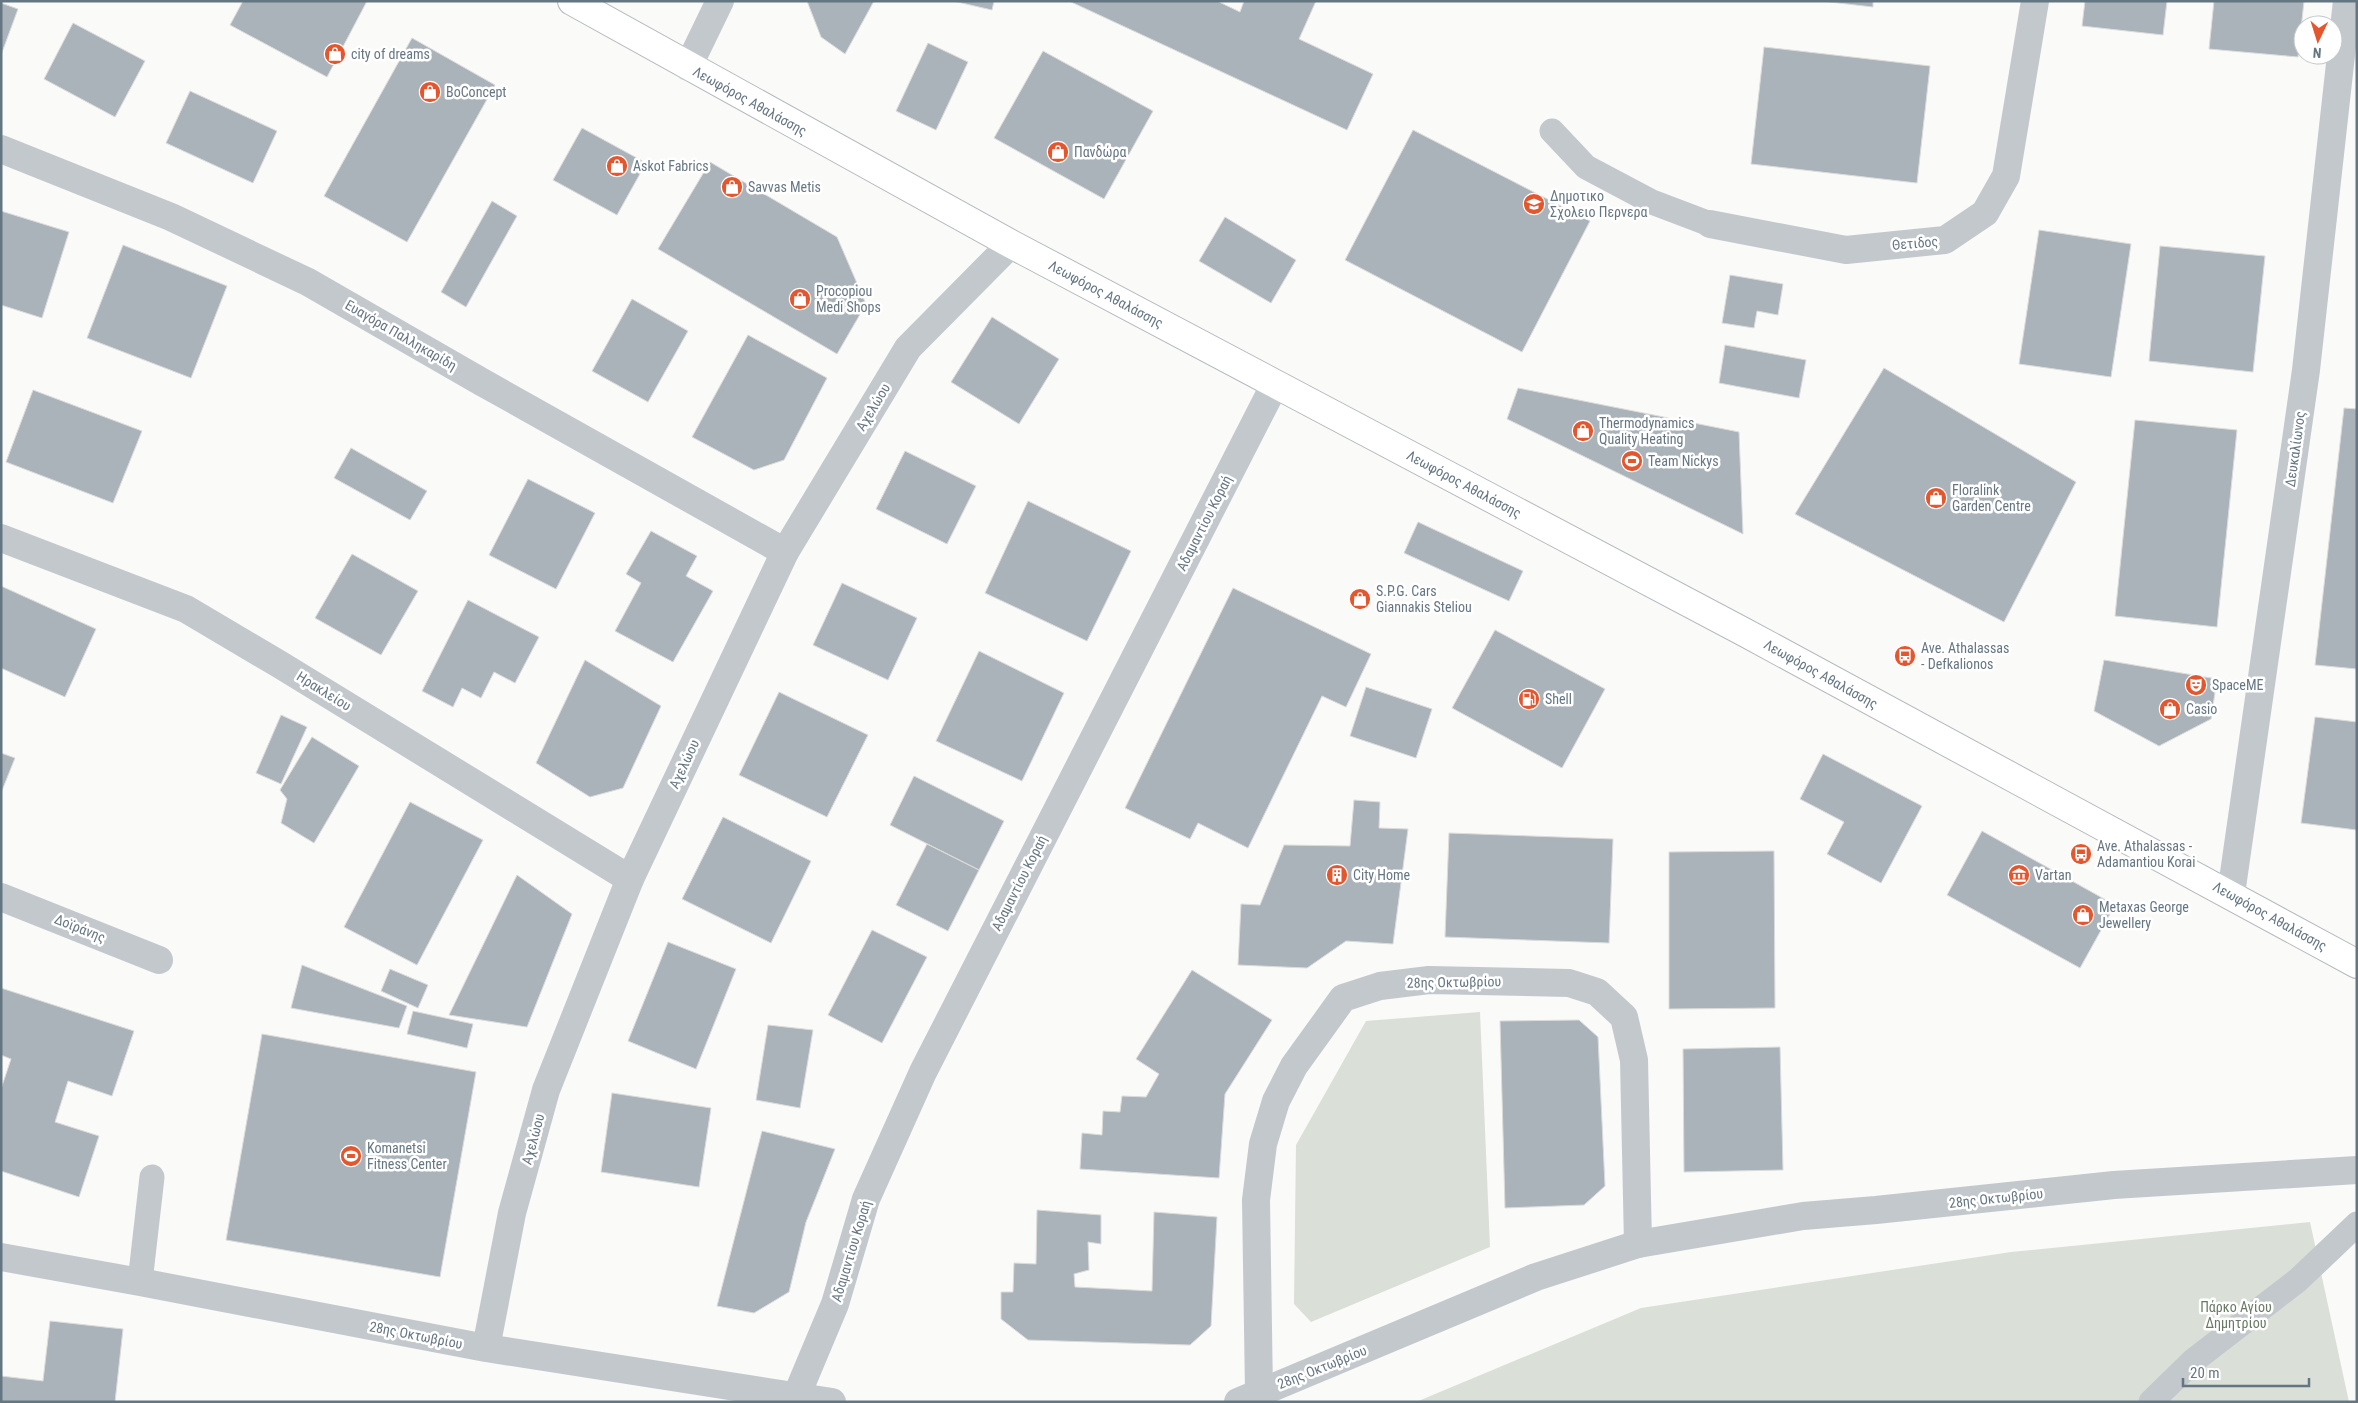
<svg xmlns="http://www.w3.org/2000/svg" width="2358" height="1403" font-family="'Roboto Condensed',sans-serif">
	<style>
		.green { fill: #dadfd7 }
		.building { fill: #aab3b9; stroke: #dcdcda }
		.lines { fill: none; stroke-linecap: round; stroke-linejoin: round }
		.primary-casing { stroke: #b5babe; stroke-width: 30 }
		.service { stroke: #c3c8cc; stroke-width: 25 }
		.minor { stroke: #c3c8cc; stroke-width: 28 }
		.tertiary { stroke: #c3c8cc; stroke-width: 28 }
		.primary { stroke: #fff; stroke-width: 28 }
		.labels { text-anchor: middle; stroke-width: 5; stroke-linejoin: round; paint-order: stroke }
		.poi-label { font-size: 14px; fill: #657683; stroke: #fff; text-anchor: start }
		.street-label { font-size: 14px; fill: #657683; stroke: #fff }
		.park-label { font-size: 14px; fill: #687a64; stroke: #fff }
	</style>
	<rect width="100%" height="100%" fill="#fafaf8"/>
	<path class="green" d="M1480,1012L1490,1247L1311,1322L1294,1304L1296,1145L1366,1021Z
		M2310,1222L2349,1402H1416L1641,1308L2011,1252Z"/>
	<path class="building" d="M243,1H367L327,77L230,25Z
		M807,1H874L845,54L821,37Z
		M953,1H994L992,10Z
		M1069,1H1217L1240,12L1244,1H1316L1299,39L1373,74L1347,130Z
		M1821,1H1873V7Z
		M2085,1H2167L2163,35L2082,26Z
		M2214,1H2304L2298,57L2209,49Z
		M1,3L18,9L1,55Z
		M73,23L145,61L115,117L44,79Z
		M412,38L495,85L407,242L324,196Z
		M928,43L968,62L936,130L896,111Z
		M1764,47L1930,66L1917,183L1751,164Z
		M1043,51L1153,111L1104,199L994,138Z
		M190,91L277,131L253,183L166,143Z
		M582,128L646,163L617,215L553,180Z
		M1413,130L1590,221L1522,352L1345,260Z
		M710,162L837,237L866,304L837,354L658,249Z
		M492,201L517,216L466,307L441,292Z
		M1,211L69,232L42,318L1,305Z
		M1225,217L1296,260L1271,303L1199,261Z
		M2039,230L2131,244L2111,377L2019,364Z
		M123,245L227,286L191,378L87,338Z
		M2160,246L2265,256L2253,372L2149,361Z
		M1730,275L1783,284L1778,315L1757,311L1754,328L1722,323Z
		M632,299L688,331L648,402L592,371Z
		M992,317L1059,359L1019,424L951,382Z
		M748,335L827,378L784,460L754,470L692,437Z
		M1725,345L1806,360L1799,398L1719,383Z
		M1884,368L2076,482L2004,622L1795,514Z
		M1518,388L1739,432L1743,534L1507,419Z
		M33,390L142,431L113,503L6,462Z
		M2344,408L2357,409V669L2315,665Z
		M2135,420L2237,430L2217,627L2115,616Z
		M351,448L427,491L410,520L334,478Z
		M905,451L976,486L947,544L876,509Z
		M528,479L595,513L556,589L489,555Z
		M1028,501L1131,551L1087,641L985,593Z
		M1418,522L1523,571L1509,601L1404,553Z
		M651,531L697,556L686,576L713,591L673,662L615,631L641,583L626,574Z
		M352,554L418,591L381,655L315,618Z
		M842,583L917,618L888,680L813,645Z
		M1,586L96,629L65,697L1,668Z
		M1233,588L1371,654L1346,707L1322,696L1248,848L1198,823L1190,839L1125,808Z
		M468,600L539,637L515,683L494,672L481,698L462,688L453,707L422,691Z
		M1495,630L1605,689L1562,768L1452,708Z
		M979,651L1064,693L1022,781L936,741Z
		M585,660L661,706L623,788L590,797L536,763Z
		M2104,660L2217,679L2211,719L2159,746L2094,711Z
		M1366,687L1432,709L1416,758L1350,736Z
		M779,692L868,735L827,817L739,775Z
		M281,715L307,727L281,784L256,773Z
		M2315,717L2357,722V830L2301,823Z
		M312,737L359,766L314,843L281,823L287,799L280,790Z
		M1,753L15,758L1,793Z
		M1823,754L1922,806L1881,883L1827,854L1844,822L1800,799Z
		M914,776L1004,821L979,870L890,825Z
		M1354,800L1380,802L1379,828L1408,829L1393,944L1346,941L1307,968L1238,965L1241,904L1260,905L1284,845L1350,846Z
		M410,802L483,840L417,965L344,927Z
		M723,817L811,861L771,943L682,899Z
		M1982,831L2115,905L2080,968L1947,895Z
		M1449,833L1613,839L1609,943L1445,937Z
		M927,844L979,870L948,931L896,905Z
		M1774,851L1775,1008L1669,1009V852Z
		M517,875L572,914L527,1027L449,1015Z
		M872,930L927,957L882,1043L828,1015Z
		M668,942L736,969L696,1069L628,1041Z
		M302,965L407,1006L399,1028L291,1008Z
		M390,969L428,985L418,1008L381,991Z
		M1192,970L1272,1020L1225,1094L1219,1178L1080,1169L1082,1133L1102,1135L1103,1111L1120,1112L1122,1096L1146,1097L1159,1074L1136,1059Z
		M1,988L134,1031L112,1096L68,1081L55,1122L99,1136L79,1197L1,1171V1089L11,1059L1,1055Z
		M413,1011L473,1024L467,1048L407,1034Z
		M1579,1020L1598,1037L1605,1186L1584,1205L1505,1208L1500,1021Z
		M768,1025L813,1030L800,1108L756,1100Z
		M262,1034L476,1072L440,1277L226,1240Z
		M1780,1047L1783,1170L1684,1172L1683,1049Z
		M612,1093L711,1108L699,1187L601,1172Z
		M762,1131L835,1149L806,1222L789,1292L754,1313L717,1306Z
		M1037,1210L1101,1215V1244L1088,1242L1089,1270L1074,1274L1075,1287L1152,1291L1154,1212L1217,1217L1211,1326L1190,1345L1028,1340L1001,1319V1292H1013L1014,1263L1036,1264Z
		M50,1321L123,1329L115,1402H1V1376L43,1381Z"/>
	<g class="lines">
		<g class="primary-casing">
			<path id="primary" d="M572,1L1011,244L1744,632L2357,964"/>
		</g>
		<path class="service" d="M1552,131L1586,167L1652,202L1710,224
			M140,1282L152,1177
			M2151,1402L2193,1361L2298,1280L2357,1224"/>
		<path class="minor" d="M1,149L171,217L308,282L480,381L785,552
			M1710,224L1846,250L1945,240L1985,213L2006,176L2035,1
			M1,538L186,609L279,664L630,879
			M2231,894L2306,370L2347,1
			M1,897L159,960
			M1259,1392L1256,1200L1263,1144L1276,1101L1294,1066L1343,998L1380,986L1429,980L1569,983L1597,992L1624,1017L1634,1060L1638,1244"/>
		<path class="tertiary" d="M688,67L720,1
			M1,1257L140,1282L486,1348L832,1402
			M486,1348L512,1213L546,1090L630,879L785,552L908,348L1011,244
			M796,1397L835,1304L866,1199L923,1072L1275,384
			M1238,1402L1536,1277L1638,1244L1803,1216L1876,1210L2114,1185L2357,1170"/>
		<use href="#primary" class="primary"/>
	</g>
	<defs>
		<g id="shop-disc" transform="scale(1.125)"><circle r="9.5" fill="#e4572e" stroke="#fff"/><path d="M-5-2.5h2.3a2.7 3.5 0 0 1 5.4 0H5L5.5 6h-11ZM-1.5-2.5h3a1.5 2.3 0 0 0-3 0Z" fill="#fff"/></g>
		<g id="school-disc" transform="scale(1.125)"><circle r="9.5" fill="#e4572e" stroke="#fff"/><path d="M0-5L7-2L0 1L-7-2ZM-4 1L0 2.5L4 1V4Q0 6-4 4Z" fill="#fff"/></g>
		<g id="stadium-disc" transform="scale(1.125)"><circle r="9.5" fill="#e4572e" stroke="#fff"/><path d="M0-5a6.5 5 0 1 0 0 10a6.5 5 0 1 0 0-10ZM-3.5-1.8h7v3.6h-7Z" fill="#fff"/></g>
		<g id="bus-disc" transform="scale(1.125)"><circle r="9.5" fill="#e4572e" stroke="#fff"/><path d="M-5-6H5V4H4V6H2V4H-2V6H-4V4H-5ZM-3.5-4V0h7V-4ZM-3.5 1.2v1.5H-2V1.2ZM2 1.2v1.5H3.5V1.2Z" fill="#fff"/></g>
		<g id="theatre-disc" transform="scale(1.125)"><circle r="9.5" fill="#e4572e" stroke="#fff"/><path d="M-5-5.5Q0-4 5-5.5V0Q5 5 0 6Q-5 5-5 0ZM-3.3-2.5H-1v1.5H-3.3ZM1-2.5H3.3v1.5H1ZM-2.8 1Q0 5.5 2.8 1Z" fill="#fff"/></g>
		<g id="fuel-disc" transform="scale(1.125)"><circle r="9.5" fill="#e4572e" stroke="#fff"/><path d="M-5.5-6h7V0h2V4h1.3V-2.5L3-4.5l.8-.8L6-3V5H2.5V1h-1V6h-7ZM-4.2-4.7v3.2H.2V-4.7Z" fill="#fff"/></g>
		<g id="building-disc" transform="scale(1.125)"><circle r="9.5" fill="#e4572e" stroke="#fff"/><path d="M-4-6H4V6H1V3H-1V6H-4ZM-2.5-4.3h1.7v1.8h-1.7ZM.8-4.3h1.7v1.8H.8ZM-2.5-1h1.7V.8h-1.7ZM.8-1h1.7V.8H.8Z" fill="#fff"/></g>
		<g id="museum-disc" transform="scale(1.125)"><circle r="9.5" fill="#e4572e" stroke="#fff"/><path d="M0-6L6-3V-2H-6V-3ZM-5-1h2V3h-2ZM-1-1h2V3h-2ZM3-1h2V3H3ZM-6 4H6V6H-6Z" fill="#fff"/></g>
	</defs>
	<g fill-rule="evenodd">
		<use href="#shop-disc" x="335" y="54"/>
		<use href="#shop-disc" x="430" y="92"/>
		<use href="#shop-disc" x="1058" y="152"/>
		<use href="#shop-disc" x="617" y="166"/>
		<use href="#shop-disc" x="732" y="187"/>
		<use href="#school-disc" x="1534" y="204"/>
		<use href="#shop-disc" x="800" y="299"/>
		<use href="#shop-disc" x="1583" y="431"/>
		<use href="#stadium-disc" x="1632" y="461"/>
		<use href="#shop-disc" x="1936" y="498"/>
		<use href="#shop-disc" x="1360" y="599"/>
		<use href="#bus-disc" x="1905" y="656"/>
		<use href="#theatre-disc" x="2196" y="685"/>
		<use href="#fuel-disc" x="1529" y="699"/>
		<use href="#shop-disc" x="2170" y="709"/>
		<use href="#bus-disc" x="2081" y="854"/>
		<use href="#building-disc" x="1337" y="875"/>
		<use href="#museum-disc" x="2019" y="875"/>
		<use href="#shop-disc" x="2083" y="915"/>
		<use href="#stadium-disc" x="351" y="1156"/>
	</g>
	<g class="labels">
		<g class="poi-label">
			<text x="351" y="59">city of dreams</text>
			<text x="446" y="97">BoConcept</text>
			<text x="1074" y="157">Πανδώρα</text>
			<text x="633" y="171">Askot Fabrics</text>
			<text x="748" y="192">Savvas Metis</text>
			<text x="1550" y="201">Δημοτικο<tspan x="1550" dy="16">Σχολειο Περνερα</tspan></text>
			<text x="816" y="296">Procopiou<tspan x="816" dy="16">Medi Shops</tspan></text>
			<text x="1599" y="428">Thermodynamics<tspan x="1599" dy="16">Quality Heating</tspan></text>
			<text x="1648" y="466">Team Nickys</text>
			<text x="1952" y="495">Floralink<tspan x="1952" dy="16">Garden Centre</tspan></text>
			<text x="1376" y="596">S.P.G. Cars<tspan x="1376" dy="16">Giannakis Steliou</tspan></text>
			<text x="1921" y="653">Ave. Athalassas<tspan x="1921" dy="16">- Defkalionos</tspan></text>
			<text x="2212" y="690">SpaceME</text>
			<text x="1545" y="704">Shell</text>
			<text x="2186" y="714">Casio</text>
			<text x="2097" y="851">Ave. Athalassas -<tspan x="2097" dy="16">Adamantiou Korai</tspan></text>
			<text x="1353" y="880">City Home</text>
			<text x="2035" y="880">Vartan</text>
			<text x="2099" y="912">Metaxas George<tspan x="2099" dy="16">Jewellery</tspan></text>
			<text x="367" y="1153">Komanetsi<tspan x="367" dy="16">Fitness Center</tspan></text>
		</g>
		<g class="street-label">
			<text transform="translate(750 101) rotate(29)" y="5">Λεωφόρος Αθαλάσσης</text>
			<text transform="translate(1915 243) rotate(-5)" y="5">Θετιδος</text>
			<text transform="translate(1106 294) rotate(28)" y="5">Λεωφόρος Αθαλάσσης</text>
			<text transform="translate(401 335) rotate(30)" y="5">Ευαγόρα Παλληκαρίδη</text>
			<text transform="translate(873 407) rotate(-59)" y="5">Αχελώου</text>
			<text transform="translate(2295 449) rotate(-82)" y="5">Δευκαλίωνος</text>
			<text transform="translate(1464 484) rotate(28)" y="5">Λεωφόρος Αθαλάσσης</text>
			<text transform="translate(1204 523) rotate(-63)" y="5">Αδαμαντίου Κοραή</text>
			<text transform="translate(1821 674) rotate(29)" y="5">Λεωφόρος Αθαλάσσης</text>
			<text transform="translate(324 691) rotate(32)" y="5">Ηρακλείου</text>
			<text transform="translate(684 764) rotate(-65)" y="5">Αχελώου</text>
			<text transform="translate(1019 883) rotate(-63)" y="5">Αδαμαντίου Κοραή</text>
			<text transform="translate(2270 916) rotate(29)" y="5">Λεωφόρος Αθαλάσσης</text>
			<text transform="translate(80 928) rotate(22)" y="5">Δοϊράνης</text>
			<text transform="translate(1454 982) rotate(-1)" y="5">28ης Οκτωβρίου</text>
			<text transform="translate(533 1139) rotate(-75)" y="5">Αχελώου</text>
			<text transform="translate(1996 1198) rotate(-6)" y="5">28ης Οκτωβρίου</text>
			<text transform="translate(851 1251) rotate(-73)" y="5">Αδαμαντίου Κοραή</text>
			<text transform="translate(416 1335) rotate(11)" y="5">28ης Οκτωβρίου</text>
			<text transform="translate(1322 1367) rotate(-22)" y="5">28ης Οκτωβρίου</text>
		</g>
		<g class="park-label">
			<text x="2236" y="1312">Πάρκο Αγίου<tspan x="2236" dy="16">Δημητρίου</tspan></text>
		</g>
	</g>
	<rect width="2358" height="1403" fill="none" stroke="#657683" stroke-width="5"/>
	<g transform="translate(2318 40) rotate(184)"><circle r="24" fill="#ffffff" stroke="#c1c8cd"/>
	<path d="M0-4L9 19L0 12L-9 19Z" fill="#e4572e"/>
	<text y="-8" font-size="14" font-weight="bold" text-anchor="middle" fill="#657683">N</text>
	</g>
	<path d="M2183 1378v8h126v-8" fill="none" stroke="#657683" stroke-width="2.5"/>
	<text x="2190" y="1378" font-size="15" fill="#657683" stroke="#ffffff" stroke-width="4" paint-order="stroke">20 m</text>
</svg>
